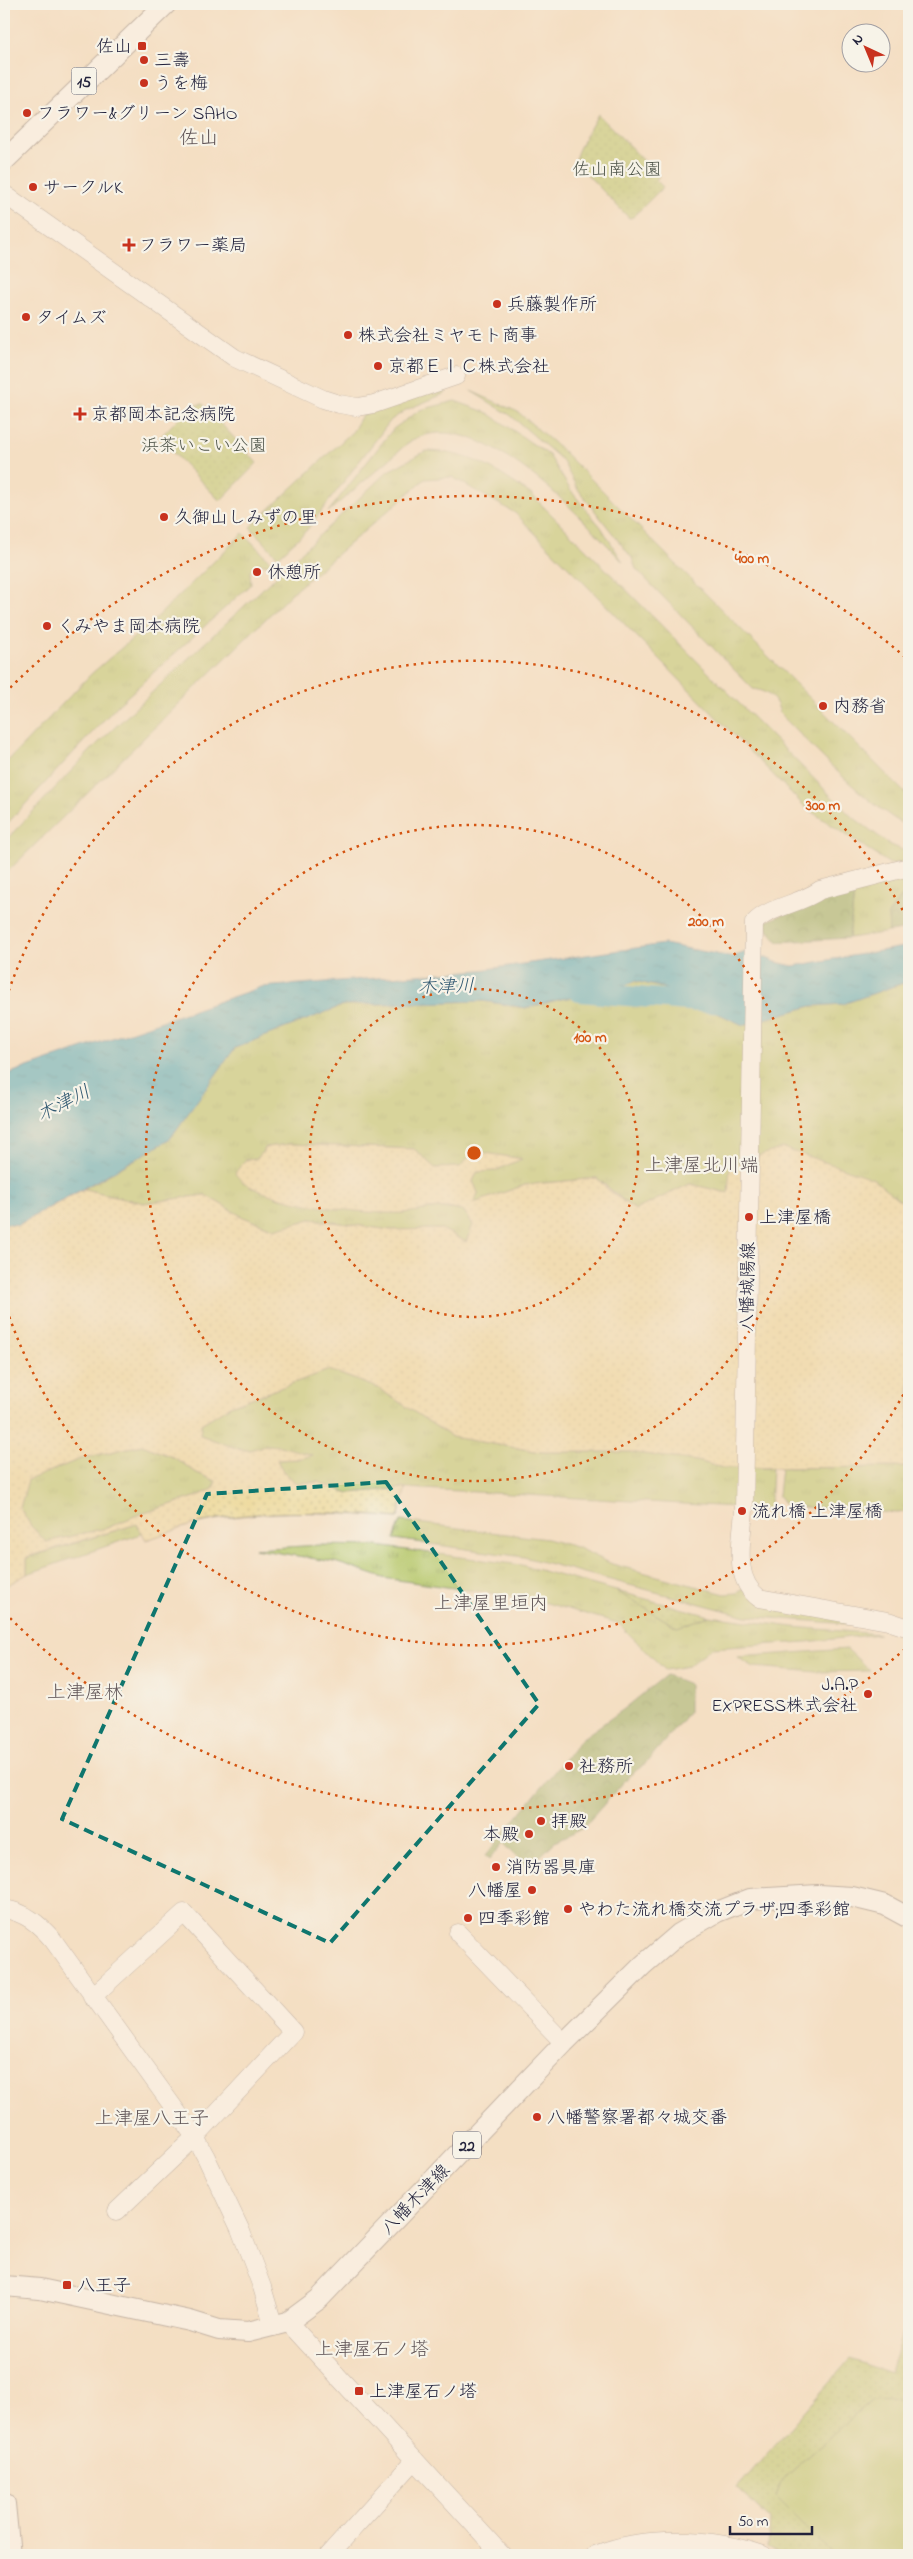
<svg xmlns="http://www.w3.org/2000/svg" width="913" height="2559" font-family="'Indie Flower','Klee One',sans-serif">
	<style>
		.grass { fill: url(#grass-tufts); stroke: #6c7452 }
		.forest { fill: url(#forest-crowns); stroke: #59674c }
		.sand { fill: url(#sand-dots); stroke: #887e6c; fill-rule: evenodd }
		.park { fill: url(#park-dots); stroke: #6c7452 }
		.pitch { fill: #b6c76a; stroke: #6c7452 }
		.water { fill: url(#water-ripples); stroke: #33667f }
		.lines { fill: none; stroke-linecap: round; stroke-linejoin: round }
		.river { stroke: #44aac3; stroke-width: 20 }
		.secondary-casing { stroke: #8b807f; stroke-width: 19 }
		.primary-casing { stroke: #8b807f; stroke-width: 22 }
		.highway-casing { stroke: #8b807f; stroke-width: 24 }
		.secondary { stroke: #fff; stroke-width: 18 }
		.primary { stroke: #fff; stroke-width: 20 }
		.highway { stroke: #fff; stroke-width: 22 }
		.marked { fill: none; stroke: #0f766e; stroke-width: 4; stroke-dasharray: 10 6; stroke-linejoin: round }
		.ring { fill: none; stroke: #d45411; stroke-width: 2.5; stroke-dasharray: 2.5 5 }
		.poi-dot { fill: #c8321e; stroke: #f7f3e8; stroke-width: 2 }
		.labels { text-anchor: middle; stroke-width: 4.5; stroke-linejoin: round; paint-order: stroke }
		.shield { fill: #f7f3e8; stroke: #62616f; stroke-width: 1 }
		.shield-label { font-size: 16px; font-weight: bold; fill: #22223b }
		.poi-label { font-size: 18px; fill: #22223b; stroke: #f7f3e8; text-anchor: start }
		.park-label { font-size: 18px; fill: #4e5449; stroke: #f7f3e8 }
		.street-label { font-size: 18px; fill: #22223b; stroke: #f7f3e8 }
		.water-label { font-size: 19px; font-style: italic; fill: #305871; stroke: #f7f3e8 }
		.neighbourhood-label { font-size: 19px; fill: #5f5456; stroke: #f7f3e8 }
		.quarter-label { font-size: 20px; fill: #5f5456; stroke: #f7f3e8 }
		.centre { fill: #d45411; stroke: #f7f3e8; stroke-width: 2.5 }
		.ring-label { font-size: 15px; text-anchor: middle; font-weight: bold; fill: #d45411; stroke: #f7f3e8; stroke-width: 4.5; stroke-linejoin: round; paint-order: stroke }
	</style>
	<defs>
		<pattern id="grass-tufts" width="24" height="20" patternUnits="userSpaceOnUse" patternTransform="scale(1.25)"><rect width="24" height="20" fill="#b6c76a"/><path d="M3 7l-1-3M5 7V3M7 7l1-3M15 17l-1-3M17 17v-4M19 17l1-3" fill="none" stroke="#9cab5d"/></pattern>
		<pattern id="forest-crowns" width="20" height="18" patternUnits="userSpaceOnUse" patternTransform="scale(1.25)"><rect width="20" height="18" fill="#90ac5e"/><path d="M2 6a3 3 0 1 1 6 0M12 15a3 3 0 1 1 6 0" fill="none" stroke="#758c4f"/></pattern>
		<pattern id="sand-dots" width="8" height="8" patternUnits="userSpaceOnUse" patternTransform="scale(1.25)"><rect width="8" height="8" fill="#eeda9e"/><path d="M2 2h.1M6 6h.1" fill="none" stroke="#ccbb89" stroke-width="1.8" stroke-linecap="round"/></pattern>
		<pattern id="park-dots" width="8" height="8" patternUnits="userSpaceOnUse" patternTransform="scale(1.25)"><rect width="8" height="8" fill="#b6c76a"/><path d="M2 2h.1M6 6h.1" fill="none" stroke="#9cab5d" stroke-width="1.8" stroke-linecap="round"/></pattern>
		<pattern id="water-ripples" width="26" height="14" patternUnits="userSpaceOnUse" patternTransform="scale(1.25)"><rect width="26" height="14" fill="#44aac3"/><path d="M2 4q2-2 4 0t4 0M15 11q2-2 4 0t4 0" fill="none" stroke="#388aa0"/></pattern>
	</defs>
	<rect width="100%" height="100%" fill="#f7f3e8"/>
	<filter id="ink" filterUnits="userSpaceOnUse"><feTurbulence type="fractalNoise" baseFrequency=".02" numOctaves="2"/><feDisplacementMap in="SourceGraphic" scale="10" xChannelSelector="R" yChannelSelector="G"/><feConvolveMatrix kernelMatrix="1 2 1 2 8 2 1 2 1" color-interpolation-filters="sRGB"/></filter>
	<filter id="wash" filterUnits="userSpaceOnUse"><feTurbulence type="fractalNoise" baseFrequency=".0096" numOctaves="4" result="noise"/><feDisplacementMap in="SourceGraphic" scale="20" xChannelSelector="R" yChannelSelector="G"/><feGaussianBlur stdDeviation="1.12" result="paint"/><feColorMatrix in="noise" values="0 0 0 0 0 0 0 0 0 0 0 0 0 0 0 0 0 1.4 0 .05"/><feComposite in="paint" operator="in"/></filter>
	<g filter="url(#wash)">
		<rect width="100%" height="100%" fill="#f4dfc3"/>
		<path class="grass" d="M435,390H444L446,393L406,410L391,420L306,531L278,557L250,527L353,431L362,415Z
			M471,391L518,412L562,450L909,797V828C859,798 821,755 780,714C778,700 768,691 753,689L636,569L632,558L577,488L562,460L510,415Z
			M455,401L488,413L549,455L571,491L601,527L623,562C582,518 486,411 419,437C409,440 399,451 391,458C370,476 349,494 328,512L393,429L420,410Z
			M426,451C472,452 495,470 532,495L850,815L889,844L909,853V861L890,864L806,808L515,513L452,477L425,479L292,593L4,875V842L95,746L388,471Z
			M243,533L272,563L270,565L258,563L250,571L251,584L118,705L4,827V765L91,674L154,620Z
			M909,869V887L888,914L889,932L849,938L855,886Z
			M635,981L663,988L743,1025L811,1006L843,1004L909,981V1204L898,1199L872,1178L728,1193L690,1184L635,1210L597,1178L525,1185L474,1203L478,1193L473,1181L477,1172L494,1171L521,1159L502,1156L460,1167L435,1168L414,1149L290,1144L266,1147L257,1159L275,1197L330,1208L372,1212L402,1213L440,1208L464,1211L473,1225L466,1242L442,1229L390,1230L311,1219L276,1229L243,1217L205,1195L144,1203L84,1189L169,1140L235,1048L344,1005L483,1001L526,1008L565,998L601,996Z
			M329,1370L378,1388L452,1437L541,1452H629L697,1461L723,1468H772L770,1509L406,1488L349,1493L318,1482L296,1483L282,1470L277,1460L297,1459L311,1455L266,1445L250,1450H241L200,1435L201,1424L230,1406Z
			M142,1445L175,1458L197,1473L216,1481L213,1489L198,1496L135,1516L107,1528L46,1542L31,1526L20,1508L27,1480L83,1458Z
			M909,1467V1512L896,1513L786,1506L778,1495L781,1468Z
			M401,1521L547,1539L576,1547L612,1564L725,1594L737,1593L744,1589L898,1628L746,1616L524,1557L394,1539Z
			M137,1524L141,1534L27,1574V1558Z
			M319,1545L377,1546L521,1565L616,1591L677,1627L710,1616L793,1627L879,1634L806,1642L711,1648L688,1666L665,1670L618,1623L532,1599L383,1578L335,1562L255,1549Z
			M847,1649L870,1671L817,1672L754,1667L737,1657Z"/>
		<path class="forest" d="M855,886L849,938L778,942L762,923Z
			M909,887V929L889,932L888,914Z
			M666,1675L689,1684V1712L645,1764L630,1775L583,1828L555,1842L532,1864H524L503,1843L489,1860L485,1856L581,1739L624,1709Z"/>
		<path class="sand" d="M290,1144L414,1149L435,1168L460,1167L474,1151L522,1159L494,1171L477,1172L473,1181L478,1193L474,1203L525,1185L597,1178L606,1188L635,1210L690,1184L728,1193L730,1165L783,1148L872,1178L898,1199L909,1204V1467L723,1468L697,1461L629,1452H541L452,1437L378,1388L329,1370L230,1406L201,1424L200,1435L241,1450H250L266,1445L280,1446L312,1455L297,1459L277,1460L282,1470L296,1483L318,1482L349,1493L406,1488L398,1518C334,1512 267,1508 204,1522C185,1526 165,1534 146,1540L137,1524L27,1557V1574L4,1587V1223L18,1225L84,1189L144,1203L205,1195L243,1217L275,1229L311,1219L390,1230L442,1229L466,1242L473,1225L464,1211C456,1210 446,1207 438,1208C426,1209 415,1212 403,1213C370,1215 251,1203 235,1173L245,1160L257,1159L266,1147ZM142,1445L175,1458L197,1473L216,1481L213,1489L198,1496L135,1516L107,1528L46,1542L31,1526L20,1508L28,1480L83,1458Z"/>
		<path class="park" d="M598,114L659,176L656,180L663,187L633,217L629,218L575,162C575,151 592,126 598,114Z
			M203,404L257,463L220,501L159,438L192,405Z
			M616,1591L710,1616L677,1627Z
			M909,2310V2555H781L768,2548L770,2519L737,2488L850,2359L890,2373Z"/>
		<path class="pitch" d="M897,2399L909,2413V2555H833L776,2498L781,2481L872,2400Z"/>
		<path class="water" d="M909,941V981L843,1004L811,1006L743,1025L663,988L635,981L601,996L565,998L526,1008L483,1001L344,1005L235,1048L169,1140L18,1225L4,1223V1077L7,1074L261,987L480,970L664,944L732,957L749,951L776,962L793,966L903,947Z"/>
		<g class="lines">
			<path class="river" d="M579,992L722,1004"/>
		</g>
	</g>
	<g filter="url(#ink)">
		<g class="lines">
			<g class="secondary-casing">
				<path id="secondary" d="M4,194L235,358L323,399L339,404L357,407L374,404L456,376
					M909,867L820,890C801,904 768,907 754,923L744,1510C742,1540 732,1578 759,1598L888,1621L909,1628
					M4,1909C25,1912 39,1924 53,1940L195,2137L206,2157L240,2229L262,2287L274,2327
					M458,1933L564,2043
					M92,1997L184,1913L293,2032L195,2137L117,2211
					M288,2322L502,2555
					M329,2555L415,2460
					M595,2555C644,2535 713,2537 763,2555"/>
			</g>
			<g class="primary-casing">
				<path id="primary" d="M4,161L166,4
					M4,2286L40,2289L190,2321L219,2330L248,2332L288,2322L319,2299L564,2043L643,1965L679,1934L717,1912L750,1899L818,1895L852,1897L885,1905L909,1918"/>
			</g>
			<g class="highway-casing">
				<path id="highway" d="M4,2504L9,2555"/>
			</g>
			<use href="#secondary" class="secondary"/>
			<use href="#primary" class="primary"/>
			<use href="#highway" class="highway"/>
		</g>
	</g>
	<path d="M0 0H913V2559H0ZM386,1482L539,1704L330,1943L62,1819L207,1494Z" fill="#f4dfc3" fill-opacity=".55" fill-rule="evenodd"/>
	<path class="marked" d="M386,1482L539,1704L330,1943L62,1819L207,1494Z"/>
	<g class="ring">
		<circle cx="474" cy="1153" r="164"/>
		<circle cx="474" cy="1153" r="328"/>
		<path d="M907 1388A493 493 0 0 1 4 1301M4 1005A493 493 0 0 1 907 918"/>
		<path d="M905 1649A657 657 0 0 1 5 1613M5 693A657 657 0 0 1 905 657"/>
	</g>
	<g class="poi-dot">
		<rect x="137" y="41" width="10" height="10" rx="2.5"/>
		<circle cx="144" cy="60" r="5"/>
		<circle cx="144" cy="83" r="5"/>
		<circle cx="27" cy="113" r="5"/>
		<circle cx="33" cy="187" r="5"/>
		<path d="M126.5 237.5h5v5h5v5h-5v5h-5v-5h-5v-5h5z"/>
		<circle cx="497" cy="304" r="5"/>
		<circle cx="26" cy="317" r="5"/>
		<circle cx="348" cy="335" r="5"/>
		<circle cx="378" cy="366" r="5"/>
		<path d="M77.5 406.5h5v5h5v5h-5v5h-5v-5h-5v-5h5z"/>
		<circle cx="164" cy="517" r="5"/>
		<circle cx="257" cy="572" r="5"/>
		<circle cx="47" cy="626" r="5"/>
		<circle cx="823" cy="706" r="5"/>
		<circle cx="749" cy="1217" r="5"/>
		<circle cx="742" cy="1511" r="5"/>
		<circle cx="868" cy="1694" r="5"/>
		<circle cx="569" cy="1766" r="5"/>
		<circle cx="541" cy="1821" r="5"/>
		<circle cx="529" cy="1834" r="5"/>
		<circle cx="496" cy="1867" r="5"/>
		<circle cx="532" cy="1890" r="5"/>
		<circle cx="568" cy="1909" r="5"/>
		<circle cx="468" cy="1918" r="5"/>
		<circle cx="537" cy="2117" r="5"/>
		<rect x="62" y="2280" width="10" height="10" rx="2.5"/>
		<rect x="354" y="2386" width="10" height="10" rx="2.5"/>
	</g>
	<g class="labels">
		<g class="shield">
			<rect x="71.5" y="67.5" width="25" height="27" rx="4"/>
			<rect x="453" y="2131.5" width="28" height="27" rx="4"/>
		</g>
		<g class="shield-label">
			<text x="84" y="87">15</text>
			<text x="467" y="2151">22</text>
		</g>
		<g class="poi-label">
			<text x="132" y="52" text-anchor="end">佐山</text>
			<text x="154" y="66">三壽</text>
			<text x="154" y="89">うを梅</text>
			<text x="37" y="119">フラワー&amp;グリーン SAHO</text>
			<text x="43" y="193">サークルK</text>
			<text x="139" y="251">フラワー薬局</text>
			<text x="507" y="310">兵藤製作所</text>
			<text x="36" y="323">タイムズ</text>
			<text x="358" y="341">株式会社ミヤモト商事</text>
			<text x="388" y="372">京都ＥＩＣ株式会社</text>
			<text x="91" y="420">京都岡本記念病院</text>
			<text x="174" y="523">久御山しみずの里</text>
			<text x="267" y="578">休憩所</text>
			<text x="57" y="632">くみやま岡本病院</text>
			<text x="833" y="712">内務省</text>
			<text x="759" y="1223">上津屋橋</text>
			<text x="752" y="1517">流れ橋 上津屋橋</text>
			<text x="858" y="1690" text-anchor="end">J.A.P<tspan x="858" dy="21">EXPRESS株式会社</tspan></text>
			<text x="579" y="1772">社務所</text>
			<text x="551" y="1827">拝殿</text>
			<text x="519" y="1840" text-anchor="end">本殿</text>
			<text x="506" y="1873">消防器具庫</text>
			<text x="522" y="1896" text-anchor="end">八幡屋</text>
			<text x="578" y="1915">やわた流れ橋交流プラザ;四季彩館</text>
			<text x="478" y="1924">四季彩館</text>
			<text x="547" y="2123">八幡警察署都々城交番</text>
			<text x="77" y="2291">八王子</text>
			<text x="369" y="2397">上津屋石ノ塔</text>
		</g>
		<g class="park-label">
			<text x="617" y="175">佐山南公園</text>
			<text x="204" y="451">浜茶いこい公園</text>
		</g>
		<g class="street-label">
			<text transform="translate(747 1287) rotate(-89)" y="6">八幡城陽線</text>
			<text transform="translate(415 2199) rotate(-46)" y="6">八幡木津線</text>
		</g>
		<g class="water-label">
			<text transform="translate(446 985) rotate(-1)" y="7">木津川</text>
			<text transform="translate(63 1102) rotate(-27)" y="7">木津川</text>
		</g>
		<g class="neighbourhood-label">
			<text x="702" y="1171">上津屋北川端</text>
			<text x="491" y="1609">上津屋里垣内</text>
			<text x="85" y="1698">上津屋林</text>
			<text x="152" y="2124">上津屋八王子</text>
			<text x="372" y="2355">上津屋石ノ塔</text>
		</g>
		<g class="quarter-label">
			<text x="199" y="144">佐山</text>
		</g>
	</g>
	<circle cx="474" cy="1153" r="8" class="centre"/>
	<g class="ring-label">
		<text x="752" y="563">400 m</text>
		<text x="823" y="810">300 m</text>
		<text x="706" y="926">200 m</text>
		<text x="590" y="1042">100 m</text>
	</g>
	<rect width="913" height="2559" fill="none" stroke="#f7f3e8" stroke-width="20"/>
	<g transform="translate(866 48) rotate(316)"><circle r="24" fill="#f7f3e8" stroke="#a29fa3"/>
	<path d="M0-4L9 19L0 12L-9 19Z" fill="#c8321e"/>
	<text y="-8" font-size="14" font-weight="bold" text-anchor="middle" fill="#22223b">N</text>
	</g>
	<path d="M730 2526v8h82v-8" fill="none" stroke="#22223b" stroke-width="2.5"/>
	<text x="738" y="2526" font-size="15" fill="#22223b" stroke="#f7f3e8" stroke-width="4" paint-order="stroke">50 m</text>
</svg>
